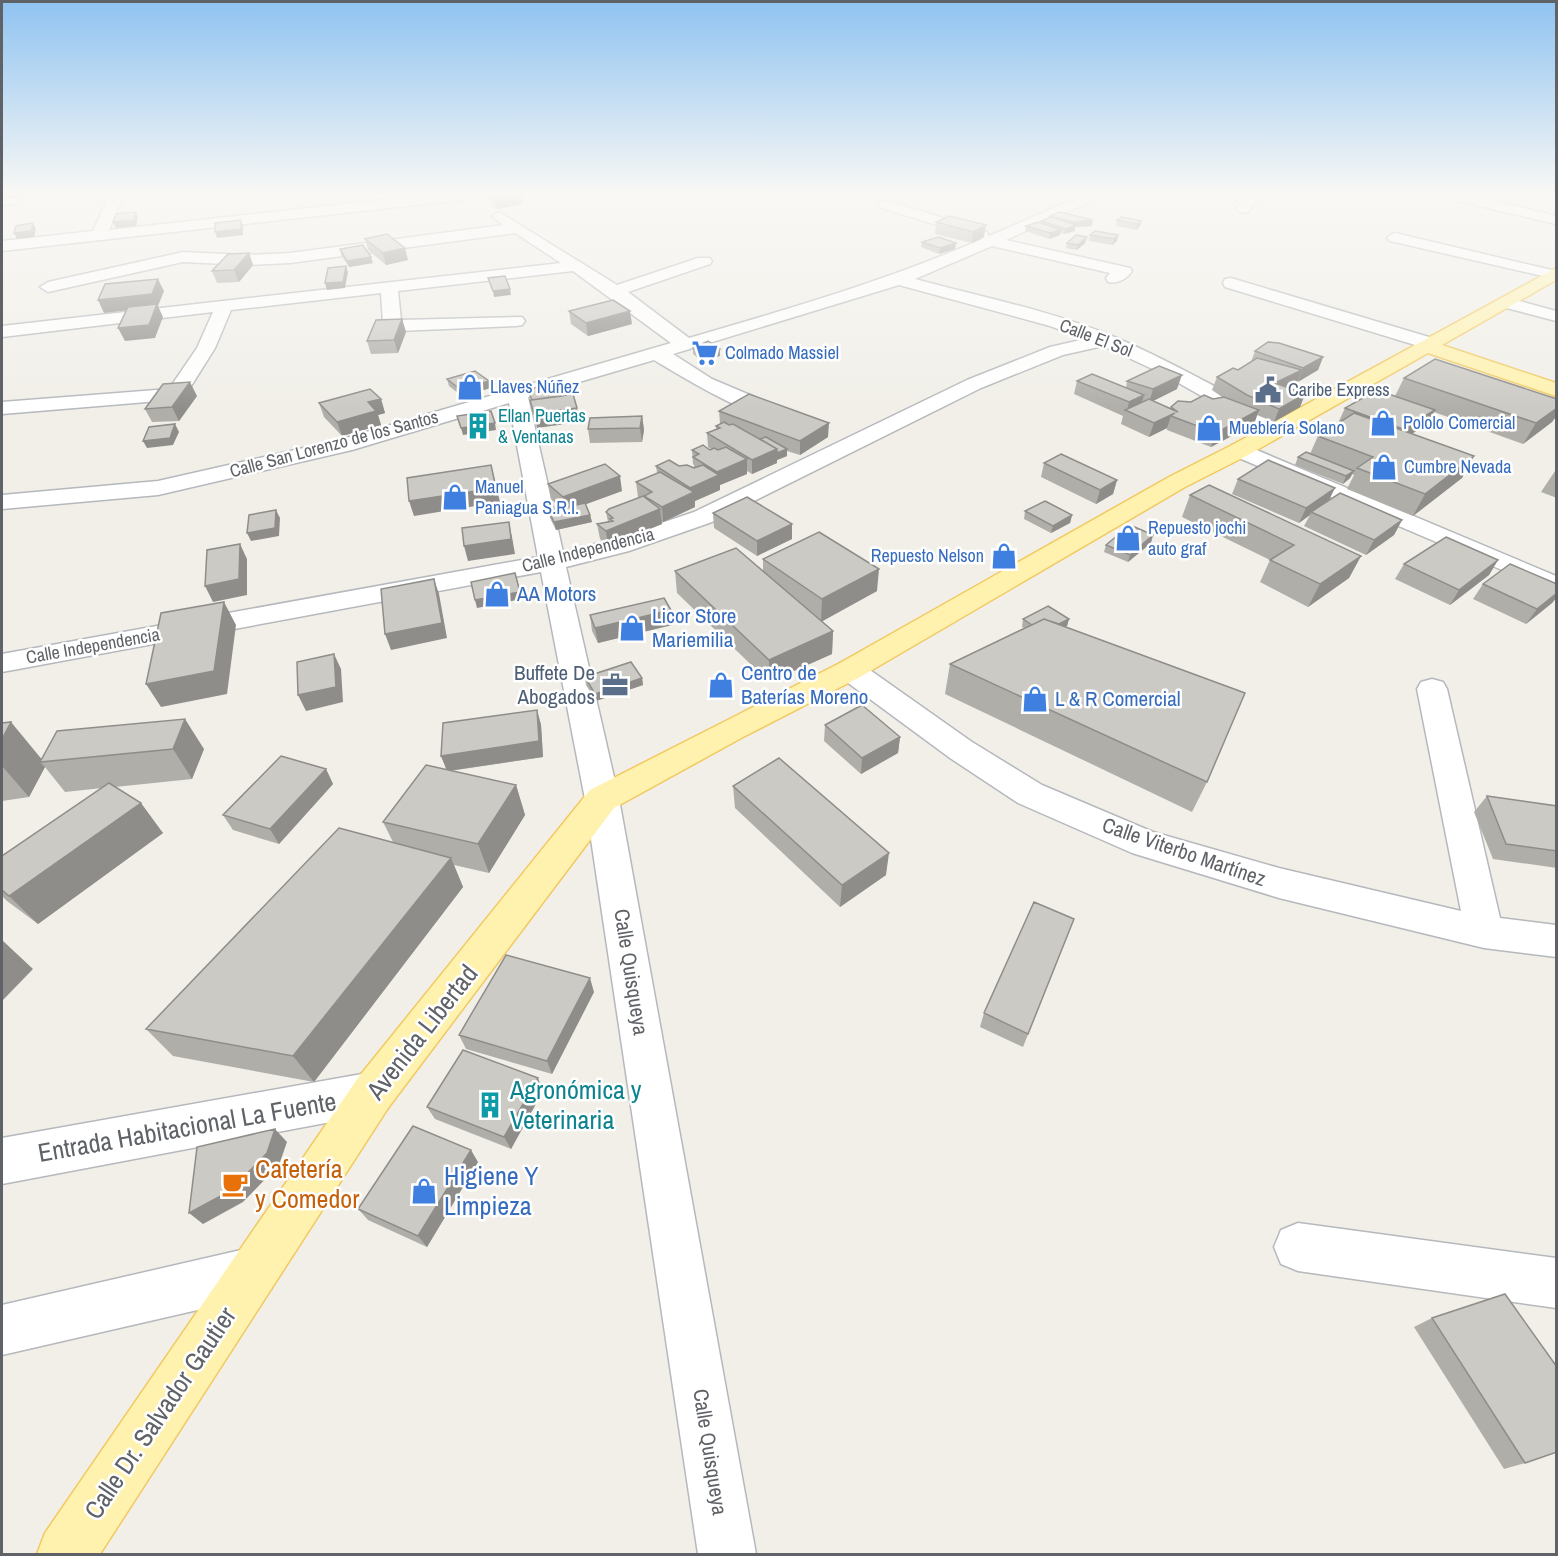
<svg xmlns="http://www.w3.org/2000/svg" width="1558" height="1556" font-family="'Archivo Narrow',sans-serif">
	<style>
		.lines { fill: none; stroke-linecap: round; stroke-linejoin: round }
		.minor-casing { stroke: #b5b8bc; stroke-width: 3 }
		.major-casing { stroke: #f2c960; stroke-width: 3 }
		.minor { fill: #fff; fill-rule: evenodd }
		.major { fill: #fff2af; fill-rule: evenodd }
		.wall { fill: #afaea9 }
		.shaded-wall { fill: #8f8d8a }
		.building { fill: #cccac5; stroke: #8f8d8a; stroke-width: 1.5 }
		.labels { text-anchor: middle; stroke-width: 5; stroke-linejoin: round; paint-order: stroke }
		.far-street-label { font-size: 18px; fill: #5f6368; stroke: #fff }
		.far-shop-label { font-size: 18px; fill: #366cbe; stroke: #fff; text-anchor: start }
		.far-service-label { font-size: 18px; fill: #4e5e75; stroke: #fff; text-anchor: start }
		.far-culture-label { font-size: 18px; fill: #0d838f; stroke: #fff; text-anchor: start }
		.shop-label { font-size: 21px; fill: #366cbe; stroke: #fff; text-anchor: start }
		.service-label { font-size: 21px; fill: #4e5e75; stroke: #fff; text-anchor: end }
		.street-label { font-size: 21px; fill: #5f6368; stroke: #fff }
		.near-street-label { font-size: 26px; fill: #5f6368; stroke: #fff }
		.near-culture-label { font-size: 26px; fill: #0d838f; stroke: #fff; text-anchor: start }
		.near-food-label { font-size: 26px; fill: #c56008; stroke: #fff; text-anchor: start }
		.near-shop-label { font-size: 26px; fill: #366cbe; stroke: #fff; text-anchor: start }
	</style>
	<rect width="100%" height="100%" fill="#f1efe8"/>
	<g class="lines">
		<g class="minor-casing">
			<path id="minor" d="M110,194H124L109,230L435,194L476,195L469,199L2,251V241L93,231Z
				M1086,194H1106L1006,240L1130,268L1132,271C1127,279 1118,284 1108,282L1106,278L1110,273L992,246L915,279C981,297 1049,310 1112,336C1173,361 1228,397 1289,421L1292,426L1289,431H1273L1228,411L1161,373L1103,346L1063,355L981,388L712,522L629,551L566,567L619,799L756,1554H698L585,799L541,572L2,672V654L538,557L509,403L352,450L158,495L2,509V495L158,481L339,440L671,343L573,271L398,291L401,320L522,317L525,321L522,325L516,326L398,331L383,323L381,293L231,310L215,348L183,399L2,414V402L169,389L197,348L213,312L2,337V326L561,263L515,233L290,263L247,265L183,262L48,292L40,287L48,282L183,252L247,255L290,253L503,225L492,216L499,212L617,285L698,258H710L712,261L710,264L628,292L689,338C788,309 886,281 982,239L879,207V201H889L987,232L989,236ZM899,285L1050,326L1085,339L1050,347L967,380L694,512L611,540L563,552L528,397L654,360C679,375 762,426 788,419L792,415L788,411L712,379L673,354Z
				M1223,194L1253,196L1256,201L1248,212L1243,213L1236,209L1241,202Z
				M1466,194L1556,216V224L1458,201L1456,198L1458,195Z
				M13,196L18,197V203L2,205V197Z
				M1395,233L1556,271V279L1390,241L1387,238L1390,235Z
				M1231,278L1439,340L1441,344L1439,348H1425L1225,287L1223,283L1225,279Z
				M1505,297L1556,311V321L1499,306L1496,302Z
				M1240,443L1556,576V593L1232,455L1229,450L1232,445Z
				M850,660L860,663L972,742L1042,785L1153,832L1279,868L1461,911L1417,689L1421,682L1432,679L1443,682L1447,689L1500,918L1556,925V957L1484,948L1279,898L1132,853L1018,803L950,758L840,677L835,670L840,663Z
				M373,1072L388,1078L395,1093L388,1108L373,1114L2,1184V1138Z
				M1298,1223L1556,1258V1308L1298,1271L1281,1264L1274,1247L1281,1230Z
				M254,1247L271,1255L279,1272L271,1289L254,1297L2,1355V1305Z"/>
		</g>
		<g class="major-casing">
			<path id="major" d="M1556,268V280L1442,345L1556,383V396L1428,353L1248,455L1185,487L860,677L743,737L614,808L388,1108L100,1554H37L45,1533L358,1078L590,790L840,663L1169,477L1232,445Z"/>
		</g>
		<use href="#minor" class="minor"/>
		<use href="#major" class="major"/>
	</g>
	<path class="wall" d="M490,195H521L523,204L497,209L492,206Z
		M949,216L984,237L972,243L935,234L936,222Z
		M1050,216L1092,226L1075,227V231L1064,234L1061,233L1060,235L1049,239L1025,231L1026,226L1040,223L1041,221L1049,218Z
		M1117,220L1141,221L1140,226L1136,230L1116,226Z
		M1090,235H1118L1117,241L1112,245L1089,241Z
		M365,239L408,260L386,265L368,250Z
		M922,242L955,249L939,254L921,247Z
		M1067,243H1085L1077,250L1066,248Z
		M340,249L373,263L349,267L341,255Z
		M249,253L253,265L239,282L217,283L212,271Z
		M569,311L632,324L588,336L571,324Z
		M402,319L406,332L398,353L371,354L367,341Z
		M693,348L720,356L702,361L693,354Z
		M1255,351L1323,357L1318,370L1288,387L1305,394L1300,407L1274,422L1257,415L1254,424L1211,447L1167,430V428L1149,437L1121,424L1123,416L1074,394L1077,381L1126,388L1127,381L1177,389L1153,401L1171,409V407L1191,402L1222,397L1212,390L1217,377L1238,370L1251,362Z
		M1404,378L1557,399V415L1552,422L1523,444L1434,412L1428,424L1412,434L1474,456L1462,478L1413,516L1347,489L1354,475L1352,474L1350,478L1343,484L1295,465L1298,457L1310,454L1318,436L1340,422L1339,421L1345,408L1395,396Z
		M447,379L489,381L490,388L463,397L449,386Z
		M197,396L179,421L152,422L145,409Z
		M381,399L385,413L378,415L381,425L342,436L324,417L319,403Z
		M719,411L828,437L800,455L787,451V456L777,460V463L752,474L747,471V474L720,485V490L695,501V507L663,522L661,521L662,524L608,546L600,539L597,524L608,522L606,512L639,497H638L636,482L657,473L656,466H679L694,468V465L693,464L692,450L711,449L708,447L707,433L716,429V426L720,424Z
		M642,416L644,430L642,442L590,443L588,429Z
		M1044,463L1117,480L1113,494L1096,504L1041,477Z
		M1557,468V498L1541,492Z
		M1238,479L1329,500L1402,520L1394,535L1366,555L1304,526L1310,515L1299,523L1232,494Z
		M548,484L622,491L585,504L590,515L592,522L556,530L550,518L549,511L561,508L551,499Z
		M1190,495L1361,556L1349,578L1308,607L1260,582L1270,560L1182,517Z
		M1025,511L1072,515L1070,523L1051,533L1024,519Z
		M713,513L792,524V539L757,556L714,528Z
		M1151,543L1128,562L1104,552L1106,545Z
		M763,559L877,591L822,621L833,631L832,654L769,682L677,593L675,571H763Z
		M1498,560L1489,575L1450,605L1395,579L1404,564Z
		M1483,584H1557V597L1552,603L1526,624L1473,599Z
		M671,610L672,625L598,643L592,631L590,615Z
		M1023,619H1069L1067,626L1065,627L1207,782L1192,812L945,694L950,664L1024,628L1022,627Z
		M585,677L642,678L643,685L596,701L586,685Z
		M537,710L541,725L543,757L450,771L516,785L525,815L489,873L454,865L463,887L314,1082L173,1056L146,1029L393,842L383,822L447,770L441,756Z
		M2,723L42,760L57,731L204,749L192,779L115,787L163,833L38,924L7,901L2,896V856L102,788L65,792L45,767L29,797L2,801Z
		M825,725L900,737L898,753L861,774L824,741Z
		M326,769L333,784L279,844L233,830L223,815Z
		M733,786L886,875L840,907L735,808Z
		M1487,796L1557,806V868L1493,859L1474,812Z
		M1074,919L1023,1047L980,1027L984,1013Z
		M594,992L552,1074L466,1049L459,1035Z
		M543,1091L511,1149L435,1119L427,1107Z
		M478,1162L427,1247L368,1220L358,1209Z
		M1432,1318L1525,1463L1504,1469L1414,1327Z"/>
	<path class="shaded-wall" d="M2,195H30L27,197L2,199Z
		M515,195H521L523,204L497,209L495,198Z
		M136,212L138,218L136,226L116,228L113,222Z
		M241,220L243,225V235L217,238L215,232Z
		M1093,220L1092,226L1075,227V231L1064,234L1066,229L1072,226L1073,222Z
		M1141,221L1140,226L1136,230L1137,224Z
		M33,223L36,229L34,237L17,239L14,233Z
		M986,225L984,237L972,243L973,232Z
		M1061,230L1060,235L1049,239L1050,233Z
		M1118,235L1117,241L1112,245L1114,239Z
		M1087,237L1085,243L1077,250L1078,245Z
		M956,243L955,249L939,254L940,248Z
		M405,248L408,260L386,265L383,253Z
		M249,253L253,265L239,282L234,270Z
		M371,257L373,263L349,267L347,261Z
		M346,266L348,272L345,288L327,290L325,283Z
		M158,279L164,291L158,306L163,317L155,338L125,341L118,328L156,307L104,313L98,300Z
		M510,289L511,295L494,297L493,291Z
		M630,311L632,324L588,336L586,323Z
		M402,319L406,332L398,353L394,340Z
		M720,349V356L702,361L701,354Z
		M1323,357L1318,370L1298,382L1303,368Z
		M1302,370L1297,383L1269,396L1275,383Z
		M1182,375L1177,389L1149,403L1153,389Z
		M489,381L490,388L463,397L461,390Z
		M190,382L197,396L179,421L172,407Z
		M1305,394L1300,407L1274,422L1279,409Z
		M1144,395L1140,409L1127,411L1129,402Z
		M381,399L385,413L378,415L381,425L342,436L337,422L368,402Z
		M577,408L580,422L537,428L534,414Z
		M1557,408V415L1552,422L1523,444L1536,423Z
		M1259,410L1254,424L1211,447L1216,433Z
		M1435,410L1428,424L1396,443L1403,429Z
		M1175,413L1171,416L1167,428L1149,437L1154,423Z
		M642,416L644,430L642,442L640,428Z
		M495,423L496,430L463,435L461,428Z
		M829,423L828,437L800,455V441Z
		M175,424L179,432L173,445L147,448L143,441Z
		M777,449H787V456L777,460V463L752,474V460Z
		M1474,456L1462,478L1413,516L1425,494Z
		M747,459V474L720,485V490L695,501V507L663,522L662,507L691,494L690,488L717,476V472Z
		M491,465L500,502L414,516L409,501Z
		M1354,471L1350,478L1343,484L1346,476Z
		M620,476L622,491L565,512L563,497Z
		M1117,480L1113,494L1096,504L1100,490Z
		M1335,488L1328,502L1311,512L1310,515L1299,523L1306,508Z
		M660,509L662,524L608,546L606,531Z
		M276,510L280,518L279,536L251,541L247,533Z
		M590,515L592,522L556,530L554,522Z
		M1072,515L1070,523L1051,533L1053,526Z
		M1402,520L1394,535L1366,555L1374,540Z
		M509,522L512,537L515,554L468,561L464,546Z
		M792,524V539L757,556V541Z
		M1153,535L1151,543L1128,562L1130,555Z
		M240,544L247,559V595L213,602L205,586Z
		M1361,556L1349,578L1308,607L1320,584Z
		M1498,560L1489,575L1450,605L1459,590Z
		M879,569L877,591L821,622L822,599Z
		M434,579L439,594L447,638L391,650L385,634Z
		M520,592L522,599L477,608L475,600Z
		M1557,593V597L1552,603L1526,624L1537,609Z
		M224,602L236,625L227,694L161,707L146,684Z
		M671,610L672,625L598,643L595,628Z
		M1069,619L1067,626L1043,640L1045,633Z
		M833,631L832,654L769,682V660Z
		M334,654L341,669L343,702L306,711L298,695Z
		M642,678L643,685L596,701L595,694Z
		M537,710L541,725L543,757L447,771L441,756Z
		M185,719L204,749L192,779L173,749Z
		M11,722L44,762H40L45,767L29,797L2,766V739Z
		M900,737L898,753L861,774L862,758Z
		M326,769L333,784L279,844L270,829Z
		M516,785L525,815L489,873L478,844Z
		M141,803L163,833L38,924L9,896Z
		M889,853L886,875L840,907L842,885Z
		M451,858L463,887L314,1082L293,1056Z
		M2,940L33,969L2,1001Z
		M590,978L594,992L552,1074L547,1061Z
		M538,1078L543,1091L511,1149L504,1137Z
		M275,1129L287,1142L279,1165L243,1202L203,1224L189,1213Z
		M471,1150L478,1162L427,1247L418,1236Z"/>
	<path class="building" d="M490,195H515L495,198Z
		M136,212L134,220L113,222L116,214Z
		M1060,212L1093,220L1073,222L1050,216Z
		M949,216L986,225L973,232L936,222Z
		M1051,217L1076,225L1066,229L1041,221Z
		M1122,217L1141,221L1137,224L1117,220Z
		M241,220V229L215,232V223Z
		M1038,222L1061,230L1050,233L1026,226Z
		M33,223L31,231L14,233L16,226Z
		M1095,231L1118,235L1114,239L1090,235Z
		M387,234L405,248L383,253L365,239Z
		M1076,235L1087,237L1078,245L1067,243Z
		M938,237L956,243L940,248L922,242Z
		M363,245L371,257L347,261L340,249Z
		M249,253L234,270L212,271L228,254Z
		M346,266L343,282L325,283L328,268Z
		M505,276L510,289L493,291L488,278Z
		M158,279L152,294L98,300L105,284Z
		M613,300L630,311L586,323L569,311Z
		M157,304L149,325L118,328L128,307Z
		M402,319L394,340L367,341L376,320Z
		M708,341L720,349L701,354L693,348Z
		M1268,342L1279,343L1323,357L1303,368L1255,351Z
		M1257,358L1302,370L1275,383L1305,394L1279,409L1247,395L1217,377L1233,368L1238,370Z
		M1435,359L1557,399V408L1536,423L1404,378Z
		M1159,366L1182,375L1153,389L1127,381Z
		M475,371L489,381L461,390L447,379Z
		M1092,374L1144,395L1129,402L1077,381Z
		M190,382L172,407L145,409L163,384Z
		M557,384L563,396L532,400L529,393L536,387Z
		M370,389L381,399L368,402L376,411L337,422L319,403Z
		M1377,390L1435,410L1403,429L1345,408Z
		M573,394L577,408L534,414L530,400Z
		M749,394L829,423L800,441L719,411Z
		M1204,395L1213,399L1224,397L1259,410L1216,433L1171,416L1175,413L1154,423L1125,410L1149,399L1178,412L1171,407L1178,401L1191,402Z
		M491,411L495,423L461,428L457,416Z
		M1354,413L1474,456L1425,494L1357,468L1373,457L1318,436Z
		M642,416L640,428L588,429L590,418Z
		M724,422L729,425L733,424L777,449L752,460L707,433L720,428L716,426Z
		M175,424L170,438L143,441L149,427Z
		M766,437L787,449L777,453V449L760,439Z
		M703,445L710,450L714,448L718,450L726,447L747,459L717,472L693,457L699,454L692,450Z
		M1306,452L1354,471L1346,476L1298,457Z
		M1061,454L1117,480L1100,490L1044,463Z
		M669,460L679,466L687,465L694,468L703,465L719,475L690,488L656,466Z
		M1268,460L1335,488L1306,508L1238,479Z
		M605,464L620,476L563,497L548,484Z
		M491,465L496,488L409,501L407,478Z
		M660,472L694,492L662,507L644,496L652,492L636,482Z
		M1209,485L1361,556L1320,584L1270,560L1294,545L1190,495Z
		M1340,493L1402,520L1374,540L1311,512Z
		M643,496L660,509L606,531L597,524L613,521L610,519L613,518L606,512L609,509Z
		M747,497L792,524L757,541L713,513Z
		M1045,501L1072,515L1053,526L1025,511Z
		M585,503L590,515L554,522L549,511Z
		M276,510L275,528L247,533L249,515Z
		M509,522L511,539L464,546L462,528Z
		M1130,525L1153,535L1130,555L1106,545Z
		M819,532L879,569L822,599L763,559Z
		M1446,537L1498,560L1459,590L1404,564Z
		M240,544L239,579L205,586L207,550Z
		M736,548L833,631L769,660L675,571Z
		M1510,564L1557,584V593L1537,609L1483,584Z
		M515,573L520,592L475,600L471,582Z
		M434,579L442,623L385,634L381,589Z
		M664,598L671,610L595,628L590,615Z
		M224,602L214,671L146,684L161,613Z
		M1048,606L1069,619L1059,624L1044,619L1032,625L1023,619Z
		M1044,619L1245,693L1207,782L950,664Z
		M334,654L336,687L298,695L297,662Z
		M631,662L642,678L595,694L585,677Z
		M862,705L900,737L862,758L825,725Z
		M537,710L539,741L441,756L443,723Z
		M185,719L173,749L40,762L57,731Z
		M11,722L2,739V723Z
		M281,756L326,769L270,829L223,815Z
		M779,758L889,853L842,885L733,786Z
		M426,765L516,785L478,844L383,822Z
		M109,783L141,803L9,896L2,890V856Z
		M1487,796L1557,806V851L1506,844Z
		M339,828L451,858L293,1056L146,1029Z
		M1034,902L1074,919L1028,1034L984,1013Z
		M506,955L590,978L547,1061L459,1035Z
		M463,1050L538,1078L504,1137L427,1107Z
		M413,1126L471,1150L418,1236L358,1209Z
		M275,1129L267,1153L230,1191L189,1213L197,1147Z
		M1505,1294L1557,1367V1452L1525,1463L1432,1318Z"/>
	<linearGradient id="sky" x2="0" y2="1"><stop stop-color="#8fc3f1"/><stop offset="0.47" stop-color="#f9f8f5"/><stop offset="1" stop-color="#f9f8f5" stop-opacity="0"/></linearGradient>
	<rect width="1558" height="412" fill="url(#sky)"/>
	<defs>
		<g id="supermarket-bare" transform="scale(2.07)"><path d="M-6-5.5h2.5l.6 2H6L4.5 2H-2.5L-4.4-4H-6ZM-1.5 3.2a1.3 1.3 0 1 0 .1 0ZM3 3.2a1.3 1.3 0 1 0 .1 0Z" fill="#3f7fe0" stroke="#fff" stroke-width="2.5" paint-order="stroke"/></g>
		<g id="shop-bare" transform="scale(2.07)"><path d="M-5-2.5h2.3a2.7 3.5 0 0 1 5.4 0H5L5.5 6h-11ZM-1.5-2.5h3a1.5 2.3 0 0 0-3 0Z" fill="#3f7fe0" stroke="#fff" stroke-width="2.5" paint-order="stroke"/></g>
		<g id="civic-bare" transform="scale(2.07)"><path d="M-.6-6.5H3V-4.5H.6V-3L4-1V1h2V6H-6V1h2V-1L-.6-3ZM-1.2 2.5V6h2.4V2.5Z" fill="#5c6f8a" stroke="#fff" stroke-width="2.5" paint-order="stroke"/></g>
		<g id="building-bare" transform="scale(2.07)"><path d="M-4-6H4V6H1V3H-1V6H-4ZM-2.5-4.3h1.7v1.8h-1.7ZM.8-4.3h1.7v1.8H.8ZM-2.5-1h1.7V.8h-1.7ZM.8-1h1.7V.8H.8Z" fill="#0f9aa8" stroke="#fff" stroke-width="2.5" paint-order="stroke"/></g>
		<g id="office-bare" transform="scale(2.07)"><path d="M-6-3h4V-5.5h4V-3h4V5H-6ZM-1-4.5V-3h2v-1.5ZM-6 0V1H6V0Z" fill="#5c6f8a" stroke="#fff" stroke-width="2.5" paint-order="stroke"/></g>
		<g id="cafe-bare" transform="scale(2.07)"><path d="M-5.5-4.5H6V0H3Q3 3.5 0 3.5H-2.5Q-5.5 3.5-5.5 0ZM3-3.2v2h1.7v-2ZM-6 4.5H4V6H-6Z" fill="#e8710a" stroke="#fff" stroke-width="2.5" paint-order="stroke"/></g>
	</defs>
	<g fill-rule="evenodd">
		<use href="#supermarket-bare" x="705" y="353"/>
		<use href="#shop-bare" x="470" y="387"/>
		<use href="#civic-bare" x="1268" y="390"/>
		<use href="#shop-bare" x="1383" y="423"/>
		<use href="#building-bare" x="478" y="426"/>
		<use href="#shop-bare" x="1209" y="428"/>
		<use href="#shop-bare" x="1384" y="467"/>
		<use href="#shop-bare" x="455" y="497"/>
		<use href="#shop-bare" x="1128" y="538"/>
		<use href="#shop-bare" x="1004" y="556"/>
		<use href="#shop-bare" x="497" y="594"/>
		<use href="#shop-bare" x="632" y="628"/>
		<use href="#office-bare" x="615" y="685"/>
		<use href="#shop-bare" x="721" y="685"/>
		<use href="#shop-bare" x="1035" y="699"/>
		<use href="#building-bare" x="490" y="1105"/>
		<use href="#cafe-bare" x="235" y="1184"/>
		<use href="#shop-bare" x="424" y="1191"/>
	</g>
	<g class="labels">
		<g class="far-street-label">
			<text transform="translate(1096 338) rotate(21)" y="6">Calle El Sol</text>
			<text transform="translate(334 444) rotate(-15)" y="6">Calle San Lorenzo de los Santos</text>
			<text transform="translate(588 550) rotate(-14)" y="6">Calle Independencia</text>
			<text transform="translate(93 646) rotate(-10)" y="6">Calle Independencia</text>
		</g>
		<g class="far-shop-label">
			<text x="725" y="359">Colmado Massiel</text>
			<text x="490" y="393">Llaves Núñez</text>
			<text x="1403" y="429">Pololo Comercial</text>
			<text x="1229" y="434">Mueblería Solano</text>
			<text x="1404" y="473">Cumbre Nevada</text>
			<text x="475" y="493">Manuel<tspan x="475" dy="21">Paniagua S.R.I.</tspan></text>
			<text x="1148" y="534">Repuesto jochi<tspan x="1148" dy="21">auto graf</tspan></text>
			<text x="984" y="562" text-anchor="end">Repuesto Nelson</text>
		</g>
		<g class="far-service-label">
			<text x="1288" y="396">Caribe Express</text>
		</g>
		<g class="far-culture-label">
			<text x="498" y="422">Ellan Puertas<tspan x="498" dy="21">&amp; Ventanas</tspan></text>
		</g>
		<g class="shop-label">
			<text x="517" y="601">AA Motors</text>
			<text x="652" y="623">Licor Store<tspan x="652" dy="24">Mariemilia</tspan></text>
			<text x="741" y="680">Centro de<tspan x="741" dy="24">Baterías Moreno</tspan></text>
			<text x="1055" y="706">L &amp; R Comercial</text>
		</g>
		<g class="service-label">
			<text x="595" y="680">Buffete De<tspan x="595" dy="24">Abogados</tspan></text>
		</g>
		<g class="street-label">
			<text transform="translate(1184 852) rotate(19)" y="7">Calle Viterbo Martínez</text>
			<text transform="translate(631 972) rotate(81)" y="7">Calle Quisqueya</text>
			<text transform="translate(710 1452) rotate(81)" y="7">Calle Quisqueya</text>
		</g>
		<g class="near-street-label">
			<text transform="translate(422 1032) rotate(-52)" y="9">Avenida Libertad</text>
			<text transform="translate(187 1127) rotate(-10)" y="9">Entrada Habitacional La Fuente</text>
			<text transform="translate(160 1413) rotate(-56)" y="9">Calle Dr. Salvador Gautier</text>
		</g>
		<g class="near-culture-label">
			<text x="510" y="1099">Agronómica y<tspan x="510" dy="30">Veterinaria</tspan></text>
		</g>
		<g class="near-food-label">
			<text x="255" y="1178">Cafetería<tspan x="255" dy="30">y Comedor</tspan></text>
		</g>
		<g class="near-shop-label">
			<text x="444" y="1185">Higiene Y<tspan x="444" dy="30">Limpieza</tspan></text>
		</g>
	</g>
	<rect width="1558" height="1556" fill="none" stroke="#5f6368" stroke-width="6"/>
</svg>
